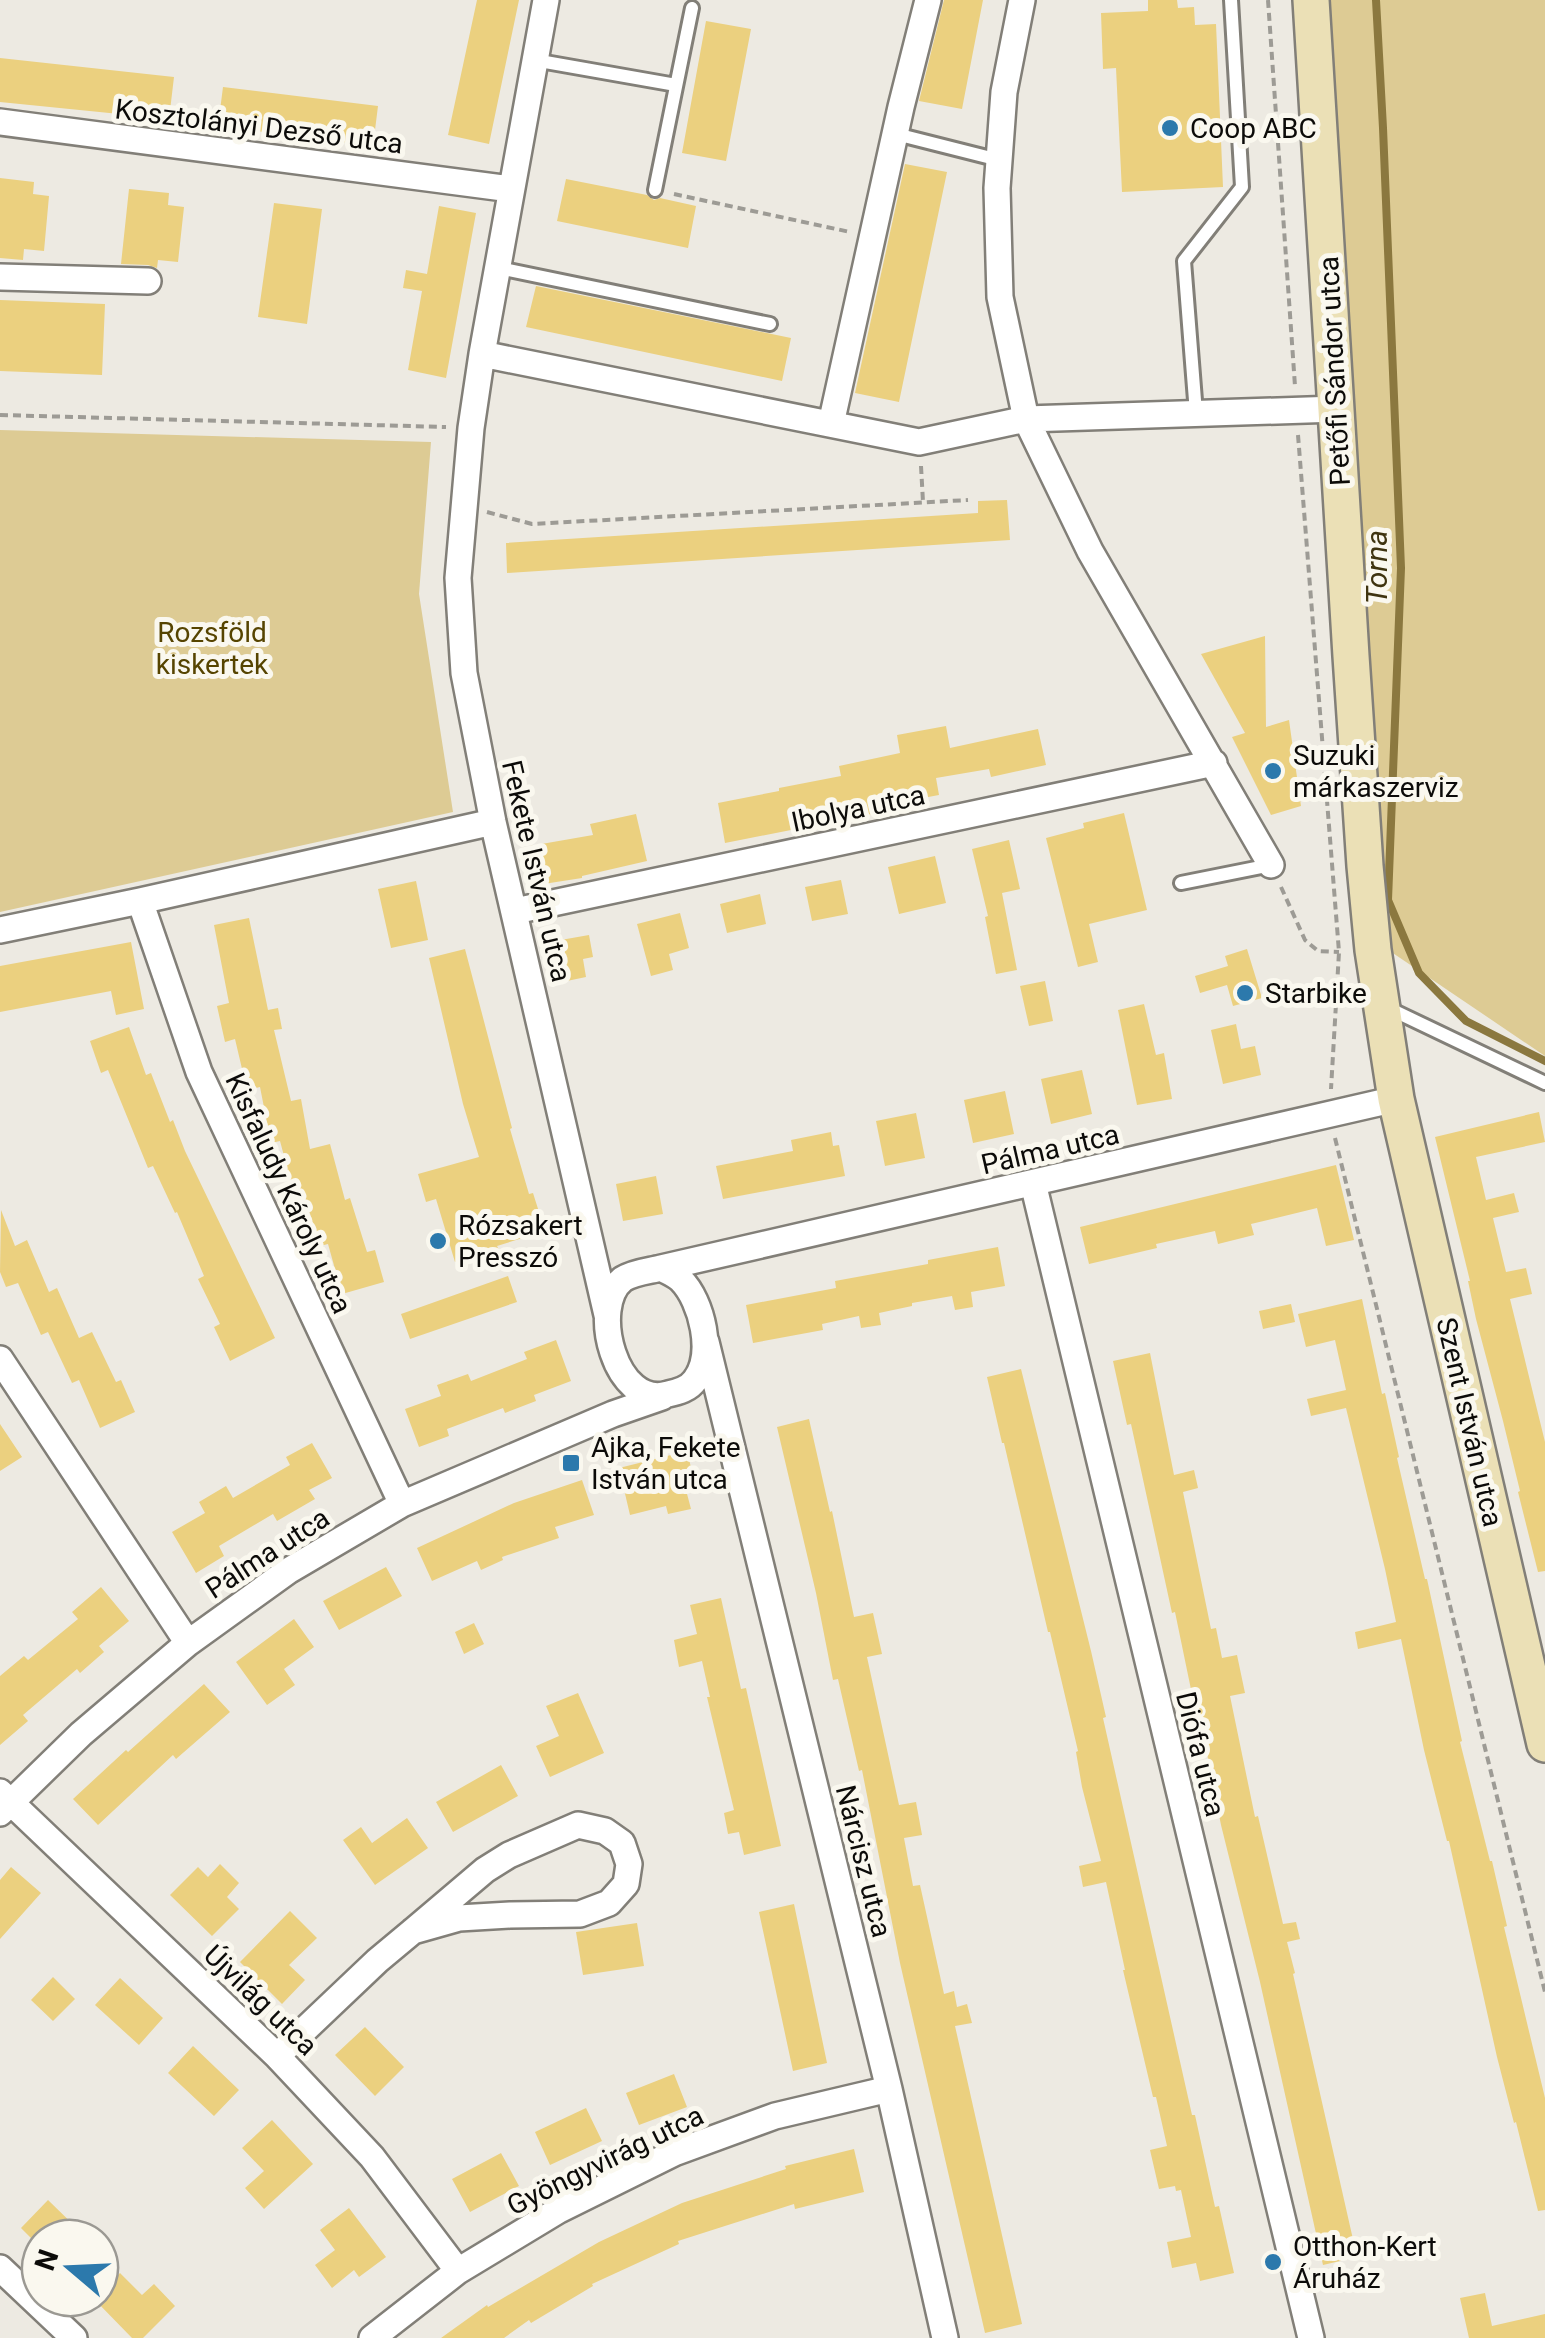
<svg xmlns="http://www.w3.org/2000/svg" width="1545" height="2338" font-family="Roboto,sans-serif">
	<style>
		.green { fill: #ddcb94 }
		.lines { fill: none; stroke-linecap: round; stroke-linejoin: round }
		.stream { stroke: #8b783f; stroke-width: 8 }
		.building { fill: #ebd07f }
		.service-casing { stroke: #827f78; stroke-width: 18 }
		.minor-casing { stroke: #827f78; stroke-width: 30 }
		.secondary-casing { stroke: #827f78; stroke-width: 40 }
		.path { stroke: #9d9b95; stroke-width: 4; stroke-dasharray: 8 5; stroke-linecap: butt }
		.service { stroke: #fff; stroke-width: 12 }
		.minor { stroke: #fff; stroke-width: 25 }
		.secondary { stroke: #ebe0b6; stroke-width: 35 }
		.poi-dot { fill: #2c79ac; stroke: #faf8ef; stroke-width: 4 }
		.labels { text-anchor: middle; stroke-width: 10; stroke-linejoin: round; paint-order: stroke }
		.street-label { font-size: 28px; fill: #0c0b09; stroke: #faf8ef }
		.poi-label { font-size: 28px; fill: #0c0b09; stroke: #faf8ef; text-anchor: start }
		.park-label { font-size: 28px; fill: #564400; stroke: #faf8ef }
		.water-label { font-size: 30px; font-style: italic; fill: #3f3410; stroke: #faf8ef }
	</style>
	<rect width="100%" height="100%" fill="#edeae2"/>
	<path class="green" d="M1313,0H1545V1056L1375,941Z
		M0,430L431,442L419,594L453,812L0,912Z"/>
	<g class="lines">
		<path class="stream" d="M1376,0L1383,128L1401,568L1388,900L1419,973L1466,1021L1545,1061"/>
	</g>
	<path class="building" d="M477,0H519L489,144L448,135Z
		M944,0H983L962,109L919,101Z
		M1148,0H1177L1178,8L1194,7L1195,25L1216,24L1223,187L1122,192L1116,68L1103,69L1101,13L1148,11Z
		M706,21L751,29L726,161L682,153Z
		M0,58L174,77L169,119L0,102Z
		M223,87L378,106L373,146L218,126Z
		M905,164L947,172L899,402L855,393Z
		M0,178L34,182L33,194L49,196L44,251L24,249L23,260L0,258Z
		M566,179L647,195L654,200L660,198L696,206L688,248L557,221Z
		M129,189L169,193L168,205L184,207L178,262L158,260L157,268L148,265L121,264Z
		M274,203L322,209L307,324L258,317Z
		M439,206L476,213L446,378L408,370L422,291L403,288L406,270L427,274Z
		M536,286L791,338L782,381L526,327Z
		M0,300L105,304L102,375L0,371Z
		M1007,500L1010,540L507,573L506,543L978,513V501Z
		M1265,636L1266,727L1289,720L1301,806L1271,815L1232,737L1245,733L1201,654Z
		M946,726L950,748L1038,729L1046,765L991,777L989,769L936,778L939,795L885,805L887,811L725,843L718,803L779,791V788L841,776L839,766L900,753L897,735Z
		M1124,813L1147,910L1089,924L1098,962L1078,967L1046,838L1084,828L1083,823Z
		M636,814L647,861L582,876V878L537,885L530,846L593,835L590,824Z
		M1009,840L1020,889L1002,893L1017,970L996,974L985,917L988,916L972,849Z
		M935,856L946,903L899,914L888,867Z
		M841,880L848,914L812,921L805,887Z
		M416,881L428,940L391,948L378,889Z
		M760,894L766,924L727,933L720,904Z
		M680,913L689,948L669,954L673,970L651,976L637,924Z
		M249,918L268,1010L278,1008L282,1029L274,1030L291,1101L301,1099L310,1149L330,1144L345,1200L350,1198L367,1252L375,1250L384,1282L342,1294L328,1244L320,1246L303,1191L294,1193L280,1141L271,1143L260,1087L247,1090L235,1039L225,1042L217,1006L229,1003L214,925Z
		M589,935L593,957L583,959L586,977L562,982L555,941Z
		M131,942L144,1009L116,1015L111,991L0,1012V966Z
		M465,949L512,1128L510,1129L529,1194L533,1193L545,1231L497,1246L499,1250L455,1262L436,1199L426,1202L418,1174L479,1157L463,1104L429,958Z
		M1247,949L1262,998L1233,1006L1227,985L1200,993L1195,976L1228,966L1225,956Z
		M1045,981L1053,1021L1029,1026L1020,986Z
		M1144,1004L1156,1055L1164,1053L1172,1099L1137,1105L1118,1010Z
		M1236,1024L1241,1049L1255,1046L1261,1075L1223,1084L1211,1030Z
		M129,1027L146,1075L151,1073L170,1122L173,1120L185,1151L275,1338L230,1361L214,1327L220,1324L198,1279L204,1276L177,1212L175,1213L153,1166L148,1168L108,1070L101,1073L90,1041Z
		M1082,1070L1092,1114L1051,1124L1041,1079Z
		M1005,1091L1014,1134L973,1143L964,1100Z
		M1539,1112L1545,1142L1476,1157L1486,1200L1514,1193L1519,1212L1493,1218L1506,1272L1526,1268L1532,1294L1510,1299L1545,1442V1571L1538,1572L1518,1492L1520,1491L1503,1421L1476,1319L1468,1281H1470L1435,1137Z
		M916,1113L925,1158L885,1166L876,1121Z
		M831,1132L833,1146L839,1145L845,1176L723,1199L716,1166L793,1151L791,1140Z
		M1336,1165L1354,1240L1326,1246L1317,1208L1251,1224L1254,1235L1218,1244L1215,1231L1156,1244L1157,1248L1089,1264L1080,1227Z
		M656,1176L663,1214L623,1221L616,1184Z
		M1,1210L15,1246L27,1240L49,1292L57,1288L79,1338L92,1332L116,1382L121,1380L135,1412L100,1428L79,1380L72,1383L48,1332L41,1335L18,1283L6,1287L0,1272Z
		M998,1247L1005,1286L971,1292L973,1307L955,1310L952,1296L912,1303V1306L879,1313L881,1325L861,1328L859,1316L822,1324L823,1330L753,1343L746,1305L836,1288L835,1281L928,1264V1260Z
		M508,1276L517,1302L410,1339L401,1314Z
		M1362,1299L1382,1394L1385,1393L1399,1457L1397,1458L1425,1579H1427L1462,1741L1460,1742L1490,1861H1492L1507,1926L1504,1927L1545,2098V2210L1538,2211L1516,2122L1514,2123L1497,2057L1449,1841H1447L1424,1750L1401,1639L1358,1649L1355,1632L1396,1622L1385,1569L1346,1408L1311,1416L1307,1399L1346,1390L1335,1340L1306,1347L1298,1314Z
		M1291,1304L1295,1322L1263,1329L1259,1311Z
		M556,1340L571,1381L534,1395L536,1401L505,1413L503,1408L447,1429L449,1436L419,1447L405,1409L441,1396L437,1385L468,1374L471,1381L527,1359L524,1352Z
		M1150,1353L1174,1475L1194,1470L1198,1488L1183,1492L1211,1629L1216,1628L1222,1658L1237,1655L1245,1693L1230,1696L1255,1817L1258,1816L1283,1924L1296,1922L1300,1939L1287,1942L1295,1973L1293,1974L1357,2257L1323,2265L1260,1982L1221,1825L1197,1703L1194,1704L1175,1612L1172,1613L1131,1424L1127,1425L1113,1361Z
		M1021,1369L1091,1651L1106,1717L1103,1718L1192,2115H1195L1215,2207L1219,2206L1234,2273L1200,2281L1196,2263L1172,2268L1167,2242L1191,2237L1181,2190L1176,2191L1175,2186L1159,2189L1150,2150L1167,2146L1156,2097H1153L1123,1970H1125L1106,1882L1083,1887L1079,1866L1101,1861L1082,1787L1076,1752L1078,1751L1050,1632H1048L1004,1443H1002L987,1377Z
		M809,1419L830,1512L832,1511L854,1617L873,1613L882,1654L867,1657L899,1805L916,1802L922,1835L904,1838L913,1886L920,1885L944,1994L954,1991L957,2007L967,2004L972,2023L955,2026L1022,2324L985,2333L900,1963L862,1770L859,1771L838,1679L833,1680L816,1593L777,1427Z
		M0,1424L22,1457L0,1471Z
		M312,1443L332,1478L309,1490L315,1499L277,1521L273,1514L219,1546L224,1556L196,1573L172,1532L205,1513L199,1502L226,1486L233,1498L290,1465L286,1457Z
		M687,1451L696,1488L686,1490L691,1509L668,1514L666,1506L630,1515L619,1468Z
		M582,1480L594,1515L555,1527L559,1538L502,1557L503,1560L481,1570L477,1561L432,1581L417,1548L514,1503Z
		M386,1567L402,1596L339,1630L323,1601Z
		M101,1587L129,1621L99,1646L104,1652L80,1673L77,1669L23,1715L28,1721L0,1745V1676L24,1656L28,1660L78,1619L72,1612Z
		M721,1598L741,1689L746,1688L781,1846L744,1855L739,1832L728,1834L724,1813L734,1810L707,1697H710L702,1661L679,1667L674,1640L697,1634L690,1605Z
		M294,1619L314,1647L284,1669L295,1685L267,1705L236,1662Z
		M474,1623L484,1644L464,1654L455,1632Z
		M204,1684L230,1712L176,1759L173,1755L98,1825L73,1799L126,1750L128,1752Z
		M578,1693L604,1753L550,1777L536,1746L559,1736L546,1706Z
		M501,1765L518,1796L453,1832L436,1802Z
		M407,1818L428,1848L375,1885L343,1840L361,1827L372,1843Z
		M220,1864L239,1883L227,1897L239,1909L212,1936L170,1895L198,1867L208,1877Z
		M11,1867L41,1893L0,1939V1880Z
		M794,1904L827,2063L793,2071L759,1912Z
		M290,1911L317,1938L289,1965L305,1980L282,2004L240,1962Z
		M637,1923L644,1966L583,1975L576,1932Z
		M53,1977L75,1999L53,2021L31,2000Z
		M120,1978L163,2018L139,2045L95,2005Z
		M365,2027L404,2067L375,2096L335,2055Z
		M193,2046L239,2090L214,2116L168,2073Z
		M674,2074L687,2107L639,2125L626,2093Z
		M586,2108L602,2141L550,2165L535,2132Z
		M272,2120L313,2164L264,2209L245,2188L264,2171L242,2148Z
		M854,2149L864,2192L795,2209L794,2204L678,2241L679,2244L592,2284L593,2286L531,2323L529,2320L504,2338H441L487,2305L488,2307L599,2242L682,2203L786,2169L785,2166Z
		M501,2153L519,2186L470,2212L452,2179Z
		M48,2200L87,2238H31L21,2228Z
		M349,2208L386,2257L359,2277L354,2270L332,2288L315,2265L335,2250L320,2230Z
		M120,2273L142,2295L154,2284L175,2306L143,2338H132L94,2299L100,2298V2293Z
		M1485,2293L1492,2326L1545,2314V2338H1469L1460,2298Z"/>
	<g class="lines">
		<g class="service-casing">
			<path id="service" d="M534,60L676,85
				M896,134L999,160
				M655,190L692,8
				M499,268L770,324
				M1196,413L1184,261L1242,187L1231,0
				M1181,883L1271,865
				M1388,1008L1545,1083"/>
		</g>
		<g class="minor-casing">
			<path id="minor" d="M546,0L482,354L471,428L458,578L464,673L493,822L607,1315
				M1022,0L1004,92L997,188L1000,297L1026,419L1090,551L1271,865
				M0,122L511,189
				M0,277L148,281
				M482,354L919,442L1026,419L1337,409
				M831,424L901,107L928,0
				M140,901L199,1072L402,1504
				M515,911L1214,763
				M0,930L140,901L493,822
				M1033,1183L1311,2338
				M661,1268L1396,1099
				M661,1268C668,1272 675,1274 681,1280C702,1301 715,1355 695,1380C689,1389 678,1392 668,1394C616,1410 588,1306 623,1279C634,1272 649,1271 661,1268Z
				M706,1342L889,2089L945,2338
				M0,1359L188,1643
				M0,1792L277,2056L372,2157L458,2271
				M0,1813L81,1734L188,1643L288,1571L402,1504L613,1414L662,1397
				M277,2056L377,1961L413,1931L485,1870L509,1855L578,1825L605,1831L622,1843L629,1864L626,1884L609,1903L580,1914L510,1915L459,1918L413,1931
				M0,2268L74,2338
				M372,2338L458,2271L559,2210L674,2153L775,2116L889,2089"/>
		</g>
		<g class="secondary-casing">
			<path id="secondary" d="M1311,0L1351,656L1365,866L1373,950L1396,1099L1545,1744"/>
		</g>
		<path class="path" d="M1268,0L1295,386
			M674,194L850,232
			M0,415L446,427
			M1298,435L1339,952L1331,1089
			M921,466L923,502
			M487,512L532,524L968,500
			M1281,887L1305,940L1318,951L1339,952
			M1335,1138L1545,1992"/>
		<use href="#service" class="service"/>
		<use href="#minor" class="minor"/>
		<use href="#secondary" class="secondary"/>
	</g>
	<g class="poi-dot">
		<circle cx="1170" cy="128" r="10"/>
		<circle cx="1273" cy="771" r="10"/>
		<circle cx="1245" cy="993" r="10"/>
		<circle cx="438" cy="1241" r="10"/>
		<rect x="561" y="1453" width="20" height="20" rx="5"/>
		<circle cx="1273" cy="2262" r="10"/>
	</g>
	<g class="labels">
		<g class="street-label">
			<text transform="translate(259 126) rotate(7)" y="10">Kosztolányi Dezső utca</text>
			<text transform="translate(1334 371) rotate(-93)" y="10">Petőfi Sándor utca</text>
			<text transform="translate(858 808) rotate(-12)" y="10">Ibolya utca</text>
			<text transform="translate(537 871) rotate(77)" y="10">Fekete István utca</text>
			<text transform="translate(1050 1149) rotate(-13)" y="10">Pálma utca</text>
			<text transform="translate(289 1193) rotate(65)" y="10">Kisfaludy Károly utca</text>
			<text transform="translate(1470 1422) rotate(77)" y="10">Szent István utca</text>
			<text transform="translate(267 1553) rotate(-33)" y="10">Pálma utca</text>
			<text transform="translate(1201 1754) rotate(76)" y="10">Diófa utca</text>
			<text transform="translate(864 1861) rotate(76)" y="10">Nárcisz utca</text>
			<text transform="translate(261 2000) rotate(44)" y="10">Újvilág utca</text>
			<text transform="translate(605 2160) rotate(-26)" y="10">Gyöngyvirág utca</text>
		</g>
		<g class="poi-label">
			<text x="1190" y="138">Coop ABC</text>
			<text x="1293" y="765">Suzuki<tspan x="1293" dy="32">márkaszerviz</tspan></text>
			<text x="1265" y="1003">Starbike</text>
			<text x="458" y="1235">Rózsakert<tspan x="458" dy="32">Presszó</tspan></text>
			<text x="591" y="1457">Ajka, Fekete<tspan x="591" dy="32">István utca</tspan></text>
			<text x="1293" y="2256">Otthon-Kert<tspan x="1293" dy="32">Áruház</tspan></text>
		</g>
		<g class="park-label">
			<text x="212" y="642">Rozsföld<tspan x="212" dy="32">kiskertek</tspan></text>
		</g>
		<g class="water-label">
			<text transform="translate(1377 567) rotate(-90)" y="10">Torna</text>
		</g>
	</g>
	<g transform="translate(70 2268) rotate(289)"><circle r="48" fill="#faf8ef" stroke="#9b9993" stroke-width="2.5"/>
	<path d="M0-8L18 38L0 25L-18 38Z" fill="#2c79ac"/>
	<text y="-15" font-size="28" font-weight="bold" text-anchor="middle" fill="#0c0b09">N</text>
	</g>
</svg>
